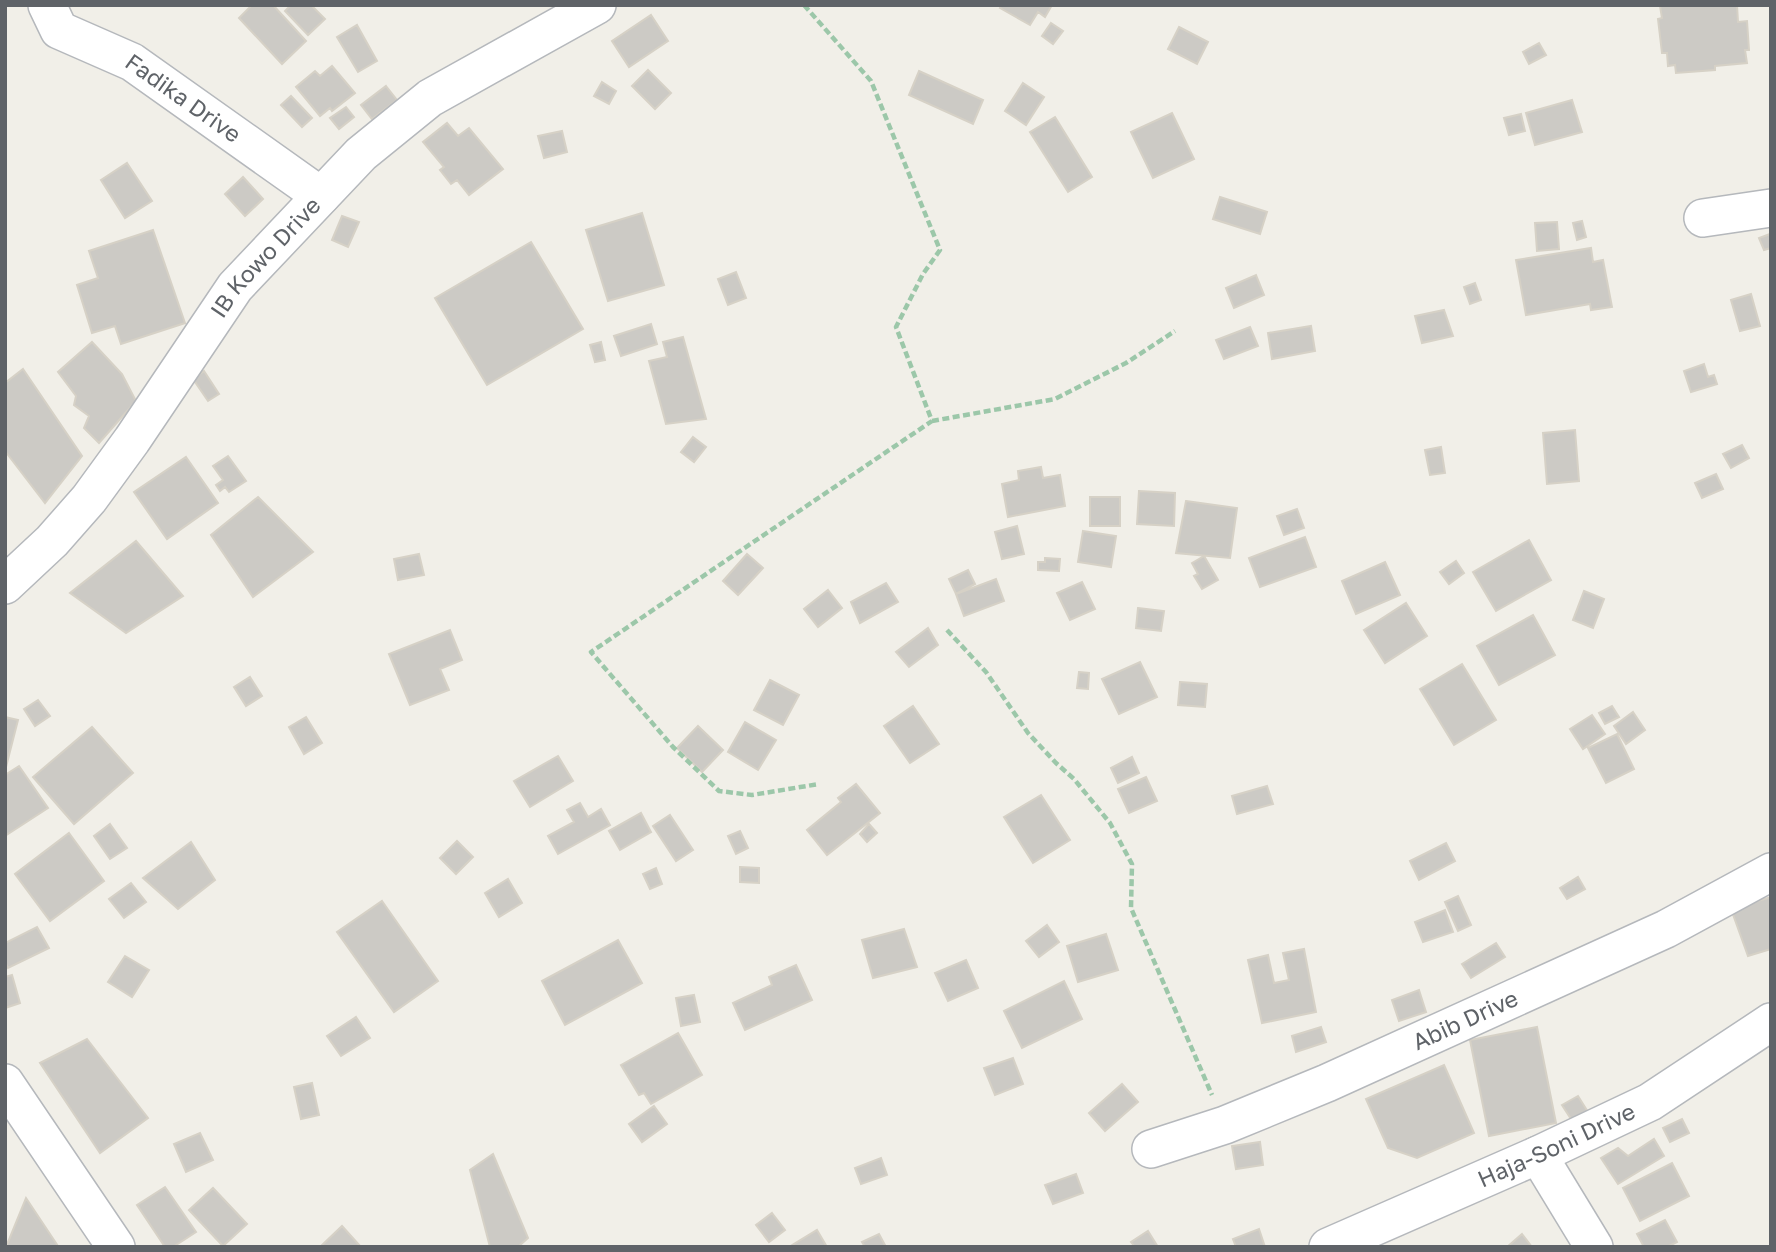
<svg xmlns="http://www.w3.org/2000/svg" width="1776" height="1252" font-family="'Golos Text',sans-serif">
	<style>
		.building { fill: #cccac5; stroke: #d6d1c6; stroke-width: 2 }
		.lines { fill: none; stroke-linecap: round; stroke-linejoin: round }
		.minor-casing { stroke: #b5b8bc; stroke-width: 40 }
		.path { stroke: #9cc7a9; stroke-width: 4.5; stroke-dasharray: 7 3.5; stroke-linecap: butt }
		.minor { stroke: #fff; stroke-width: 37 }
		.labels { text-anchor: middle; stroke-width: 5; stroke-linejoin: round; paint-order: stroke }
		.street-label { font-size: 23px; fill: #5f6368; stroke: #fff }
	</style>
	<rect width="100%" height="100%" fill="#f1efe8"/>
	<path class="building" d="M252,5H273L306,41L282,64L239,18Z
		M291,5H311L325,19L308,35L285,11Z
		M1002,5H1052L1045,17L1038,12L1030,25L1000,8Z
		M1737,5L1738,22L1747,21L1749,50H1745L1747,63L1715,66V70L1676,73L1675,65L1668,66L1667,53H1662L1658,19L1662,18L1660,6Z
		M651,15L668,41L629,67L612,41Z
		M1051,23L1063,31L1053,44L1042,36Z
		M357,25L377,61L358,72L337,37Z
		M1179,27L1208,42L1197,64L1168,49Z
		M1539,43L1546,55L1529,64L1523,52Z
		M332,66L355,93L332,111L330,108L320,116L296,87L315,71L320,76Z
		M648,70L671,93L655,109L632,86Z
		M919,71L983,100L973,124L909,95Z
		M602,82L616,91L609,104L594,96Z
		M1023,83L1044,97L1026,125L1005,111Z
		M386,86L397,100L372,119L361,105Z
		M291,96L312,118L302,127L281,105Z
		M1572,100L1582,132L1535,145L1526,113Z
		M346,107L354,117L339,129L330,118Z
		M1172,113L1194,159L1153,178L1131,132Z
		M1521,114L1525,131L1509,135L1504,118Z
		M1055,117L1092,177L1068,192L1030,132Z
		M447,123L458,136L469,128L503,169L469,195L457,180L451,184L440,170L444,167L423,142Z
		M562,131L567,152L544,158L538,136Z
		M127,163L152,201L125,218L101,180Z
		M243,177L263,199L245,216L225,194Z
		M1220,197L1267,212L1260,234L1213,219Z
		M642,213L664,285L608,301L586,230Z
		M342,216L359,222L348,247L332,240Z
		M1582,221L1586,237L1577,240L1573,223Z
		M1557,222L1559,249L1537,251L1535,223Z
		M153,230L185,323L121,344L115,326L92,333L77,285L98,278L89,251Z
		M1770,234L1771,248L1764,250L1759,238Z
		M531,242L583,329L487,385L435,298Z
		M1591,248L1593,262L1603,260L1612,307L1591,310L1590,304L1526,315L1516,260Z
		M736,272L746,298L728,305L718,279Z
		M1256,275L1264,295L1234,308L1226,288Z
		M1475,283L1481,300L1470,304L1464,287Z
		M1751,294L1760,326L1740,331L1731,300Z
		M1444,310L1453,336L1422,343L1415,316Z
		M651,324L657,344L621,356L614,336Z
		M1311,326L1315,351L1272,359L1268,333Z
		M1250,327L1258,346L1224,359L1216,340Z
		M683,337L706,419L666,424L649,361L667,357L663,342Z
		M92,342L122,374L136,401L99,443L84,428L89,416L74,405L76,396L58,372Z
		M601,342L605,360L595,362L590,345Z
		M1704,364L1708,377L1714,375L1717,384L1691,392L1684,371Z
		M23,369L82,456L45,503L5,451V383Z
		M204,371L219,394L208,401L193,379Z
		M1575,430L1579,481L1547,484L1543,433Z
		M693,437L706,447L694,462L681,452Z
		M1742,445L1749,458L1731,468L1723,454Z
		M1441,447L1445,473L1430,475L1425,450Z
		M228,456L246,481L229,492L225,487L220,491L216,485L223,480L213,466Z
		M186,457L218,503L167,539L134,492Z
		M1041,467L1043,478L1060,475L1065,506L1008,517L1002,484L1019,480L1018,471Z
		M1716,474L1723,489L1702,498L1695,483Z
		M1139,491L1175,493L1174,526L1137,524Z
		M258,497L313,552L253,597L211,535Z
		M1090,497H1120V526H1090Z
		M1186,501L1237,508L1230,558L1176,553Z
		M1297,509L1304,528L1284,535L1277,516Z
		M1017,526L1024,554L1002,559L995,532Z
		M1083,531L1116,536L1111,567L1078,562Z
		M1305,537L1316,567L1260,587L1249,558Z
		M1529,540L1551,580L1496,611L1473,572Z
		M136,541L183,596L126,633L70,593Z
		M419,554L424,575L398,580L394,559Z
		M747,554L763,568L738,595L723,581Z
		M1204,556L1218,580L1202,589L1194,576L1198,574L1192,563Z
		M1045,558L1060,559L1059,571L1038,570V562H1045Z
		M1456,561L1464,573L1449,584L1440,572Z
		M1385,562L1400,595L1356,614L1342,581Z
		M968,570L975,584L956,594L949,579Z
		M996,579L1004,601L964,616L956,594Z
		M1082,582L1095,609L1070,620L1057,593Z
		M886,583L898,602L860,623L851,602Z
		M828,590L842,608L818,627L804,609Z
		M1584,591L1604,599L1593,628L1573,620Z
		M1406,603L1427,636L1385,663L1364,630Z
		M1138,608L1164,611L1161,631L1136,628Z
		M1533,615L1555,655L1499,685L1477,646Z
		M928,628L938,645L909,667L896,652Z
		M450,630L462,660L440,669L449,690L410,705L389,654Z
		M1140,662L1157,697L1119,714L1102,679Z
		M1462,664L1496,720L1454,745L1420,689Z
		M1079,672L1089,673L1088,689L1077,688Z
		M250,677L262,696L246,706L234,687Z
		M770,680L799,695L783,725L754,710Z
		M1180,682L1207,684L1205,707L1178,705Z
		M38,700L50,716L35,726L24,709Z
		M913,706L939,744L910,763L884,726Z
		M1612,706L1619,717L1605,724L1599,713Z
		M1633,712L1645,730L1626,744L1614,726Z
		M1592,715L1605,734L1583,749L1570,729Z
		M5,717L18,720L6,767L5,766Z
		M306,717L322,743L304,754L289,727Z
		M745,722L776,740L758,770L728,752Z
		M698,726L723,750L702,772L677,748Z
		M92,727L133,773L74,824L33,777Z
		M1617,734L1634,769L1606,783L1588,748Z
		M558,756L573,781L530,807L514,781Z
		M1132,757L1139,773L1118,783L1111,768Z
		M19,766L48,808L5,836V775Z
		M1146,777L1157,801L1129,813L1118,789Z
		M856,784L880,813L827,855L807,830L841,802L838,798Z
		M1267,786L1273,804L1237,814L1232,796Z
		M1041,795L1070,840L1033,863L1004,817Z
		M580,803L588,817L601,809L610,825L558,854L548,836L574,822L567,810Z
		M641,813L651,832L620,850L609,831Z
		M670,815L693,850L676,861L653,826Z
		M110,824L127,848L110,859L94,836Z
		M869,824L877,833L867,842L860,834Z
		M740,831L748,848L736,854L728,836Z
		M69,833L104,881L50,921L15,874Z
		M457,841L473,857L456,874L440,858Z
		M191,842L215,880L178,909L143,878Z
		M1446,843L1455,861L1419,880L1410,861Z
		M740,867L759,868V883L740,882Z
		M656,868L662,884L650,889L643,874Z
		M1578,877L1585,889L1567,899L1560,888Z
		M508,879L522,903L499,917L485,893Z
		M131,883L146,902L124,918L109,899Z
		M1458,896L1471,925L1458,931L1445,902Z
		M1771,897V949L1748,956L1731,909Z
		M382,901L438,981L394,1012L337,932Z
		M1445,910L1453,932L1423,942L1415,922Z
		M1047,925L1059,942L1039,957L1026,941Z
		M37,927L49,948L8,968L5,962V943Z
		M904,929L917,967L873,978L862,940Z
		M1106,934L1118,970L1078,982L1067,946Z
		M618,940L642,983L565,1025L542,981Z
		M1496,943L1505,957L1471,978L1462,964Z
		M1304,949L1316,1012L1262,1023L1248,960L1268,955L1274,983L1289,980L1283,953Z
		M125,956L149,970L132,997L108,982Z
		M966,960L978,988L948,1001L935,973Z
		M796,965L812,1000L745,1030L733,1003L772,985L769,977Z
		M12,975L20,1003L5,1008V977Z
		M1064,981L1082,1019L1022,1048L1004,1011Z
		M1419,990L1426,1012L1399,1021L1392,1000Z
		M694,995L700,1022L681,1026L676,998Z
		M356,1017L370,1038L341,1056L327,1036Z
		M1321,1027L1326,1042L1296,1052L1292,1036Z
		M1537,1027L1556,1123L1489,1136L1470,1040Z
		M678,1033L702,1075L651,1104L644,1093L639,1095L621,1065Z
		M87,1039L148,1118L100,1153L40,1063Z
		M1013,1058L1023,1084L995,1095L984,1068Z
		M1444,1065L1474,1133L1417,1158L1388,1148L1366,1099Z
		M312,1083L319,1115L301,1119L294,1087Z
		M1122,1084L1138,1102L1105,1131L1089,1113Z
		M1578,1096L1588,1112L1573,1122L1562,1105Z
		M654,1106L667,1124L642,1142L629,1124Z
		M1682,1119L1689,1133L1670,1142L1663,1128Z
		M200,1133L213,1160L186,1172L174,1144Z
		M1654,1139L1664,1156L1618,1184L1601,1158L1618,1148L1628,1156Z
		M1260,1142L1263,1165L1236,1169L1232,1146Z
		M493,1154L528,1238L518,1247H490L470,1170Z
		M881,1158L887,1175L861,1184L855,1168Z
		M1672,1163L1689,1196L1640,1221L1623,1188Z
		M1076,1174L1083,1193L1053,1204L1045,1185Z
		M165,1187L196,1232L173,1247H165L137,1205Z
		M213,1188L247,1224L223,1246L189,1210Z
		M26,1198L58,1246L57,1247H6Z
		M772,1213L785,1230L769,1242L756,1225Z
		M1665,1220L1677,1242L1667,1247H1644L1637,1234Z
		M342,1226L361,1247H320Z
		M1259,1229L1265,1247H1236L1233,1239Z
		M817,1230L827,1247H789Z
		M1148,1231L1158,1247H1135L1131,1242Z
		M879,1234L886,1247H865L862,1242Z
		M1522,1234L1532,1247H1507Z"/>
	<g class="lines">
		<g class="minor-casing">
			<g id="minor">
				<path id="s1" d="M47,5L59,30L132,62L321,196"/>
				<path d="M1703,218L1771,208"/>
				<path id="s2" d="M5,585L52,541L89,499L132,440L235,287L361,154L430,98L597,5"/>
				<path d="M5,1083L116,1247"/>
				<path id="s3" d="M1151,1149L1225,1125L1327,1083L1666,929L1771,872"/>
				<path d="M1538,1155L1594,1247"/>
				<path id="s4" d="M1328,1247L1538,1155L1650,1102L1771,1022"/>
			</g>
		</g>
		<path class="path" d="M804,5L871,81L940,250L923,274L896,327L932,421L591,652L673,747L719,791L752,795L819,784
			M932,421L1055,399L1126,363L1175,331
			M947,630L986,672L1028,733L1056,763L1074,779L1110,823L1132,864L1131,908L1212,1095"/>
		<use href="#minor" class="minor"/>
	</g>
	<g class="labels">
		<g class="street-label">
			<text dy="8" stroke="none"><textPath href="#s1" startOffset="170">Fadika Drive</textPath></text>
			<text dy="8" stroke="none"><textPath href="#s2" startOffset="420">IB Kowo Drive</textPath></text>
			<text dy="8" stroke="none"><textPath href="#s3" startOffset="340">Abib Drive</textPath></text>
			<text dy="8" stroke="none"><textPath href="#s4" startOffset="250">Haja-Soni Drive</textPath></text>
		</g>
	</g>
	<rect width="1776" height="1252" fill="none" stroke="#5f6368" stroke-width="14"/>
</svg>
